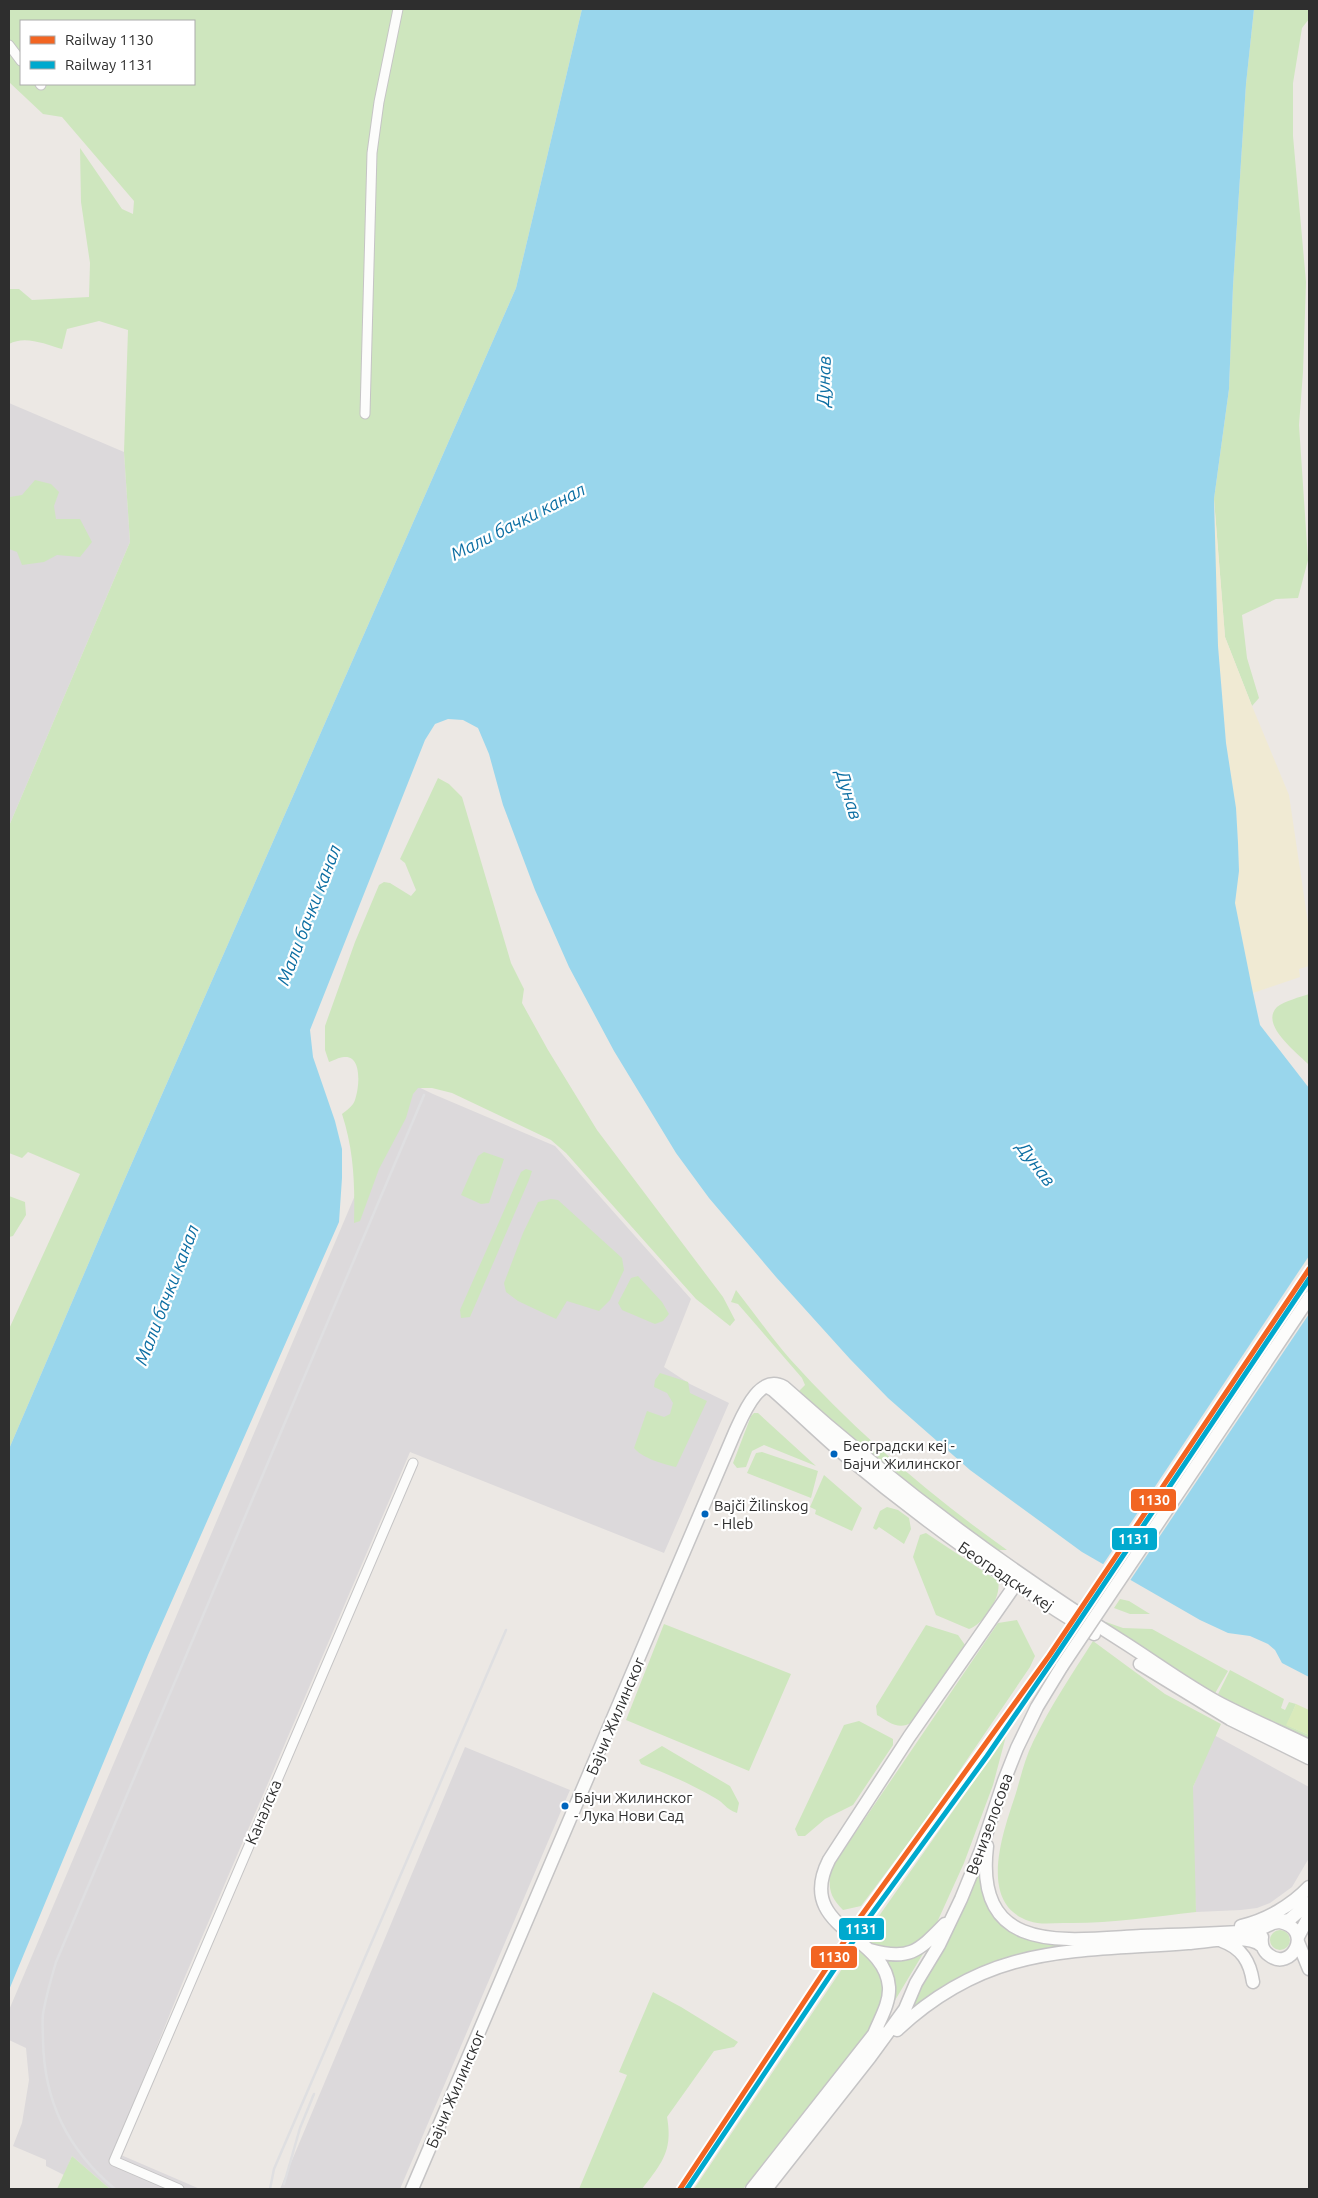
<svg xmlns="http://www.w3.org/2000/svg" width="1318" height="2198" font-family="Ubuntu,sans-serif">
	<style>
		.industrial { fill: #dcd9db }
		.green { fill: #cee6be; fill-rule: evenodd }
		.sand { fill: #f0ead3 }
		.pitch { fill: #d9eabb }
		.water { fill: #99d6ec }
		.pier { fill: #ece8e4 }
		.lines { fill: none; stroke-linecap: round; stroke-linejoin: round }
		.street-casing { stroke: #c5c4c5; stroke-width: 11 }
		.secondary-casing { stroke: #c5c4c5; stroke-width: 15 }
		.street { stroke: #fcfcfb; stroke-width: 9 }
		.secondary { stroke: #fcfcfb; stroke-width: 12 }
		.rail { stroke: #dfdfe1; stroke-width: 2.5 }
		.secondary-bridge-casing { stroke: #c5c4c5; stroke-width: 15; stroke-linecap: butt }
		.secondary-bridge { stroke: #fcfcfb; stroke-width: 12 }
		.rail-1-casing { stroke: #fff; stroke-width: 9 }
		.rail-2-casing { stroke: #fff; stroke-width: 9 }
		.rail-1 { stroke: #f26522; stroke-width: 5 }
		.rail-2 { stroke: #00a9ce; stroke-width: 5 }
		.bus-dot { fill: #0065bd; stroke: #fff; stroke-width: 2 }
		.labels { text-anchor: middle; stroke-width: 4.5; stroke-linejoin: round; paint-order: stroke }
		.bus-label { font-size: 15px; fill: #2e2e2e; stroke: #fff; text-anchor: start }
		.street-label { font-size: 16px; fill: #2e2e2e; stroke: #fff }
		.water-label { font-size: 18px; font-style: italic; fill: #0d6fa3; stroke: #fff }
		.line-badge { stroke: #fff; stroke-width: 2 }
		.badge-label { font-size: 14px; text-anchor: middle; font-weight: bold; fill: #fff }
	</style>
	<rect width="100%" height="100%" fill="#ece8e4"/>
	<path class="industrial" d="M9,403L124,452L130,542L9,826Z
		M404,1080L433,1094L555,1146L691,1299L664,1367L690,1384L729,1403L664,1553L410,1452L184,1979L114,2152L200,2189H110L72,2156L64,2175L46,2166V2160L13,2146L22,2123L29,2080L26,2048L9,2040V2010Z
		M1214,1735L1309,1787V1858L1292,1887L1270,1903L1257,1908L1241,1910L1196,1912L1189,1797Z
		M465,1747L570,1790L400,2189H280Z"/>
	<path class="green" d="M9,9H582L516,288L120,1190L9,1449V1329L80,1174L28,1152L22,1158L9,1153V826L130,542L124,452L128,330L99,321L67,329L62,349C45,344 25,335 9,344V289H19L32,300L89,297L90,263L81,202L80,148L122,209L133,214L134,201L62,117L43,114L9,82ZM21,21H194V84H21Z
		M1254,9H1309V19L1302,28L1293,83V136L1306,282L1303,372L1299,425L1308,560L1298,598L1276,599L1242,615L1247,658L1259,698L1252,706L1225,637L1214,499L1229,389L1233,286L1246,84Z
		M35,480L51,484L59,492L54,506L56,519H80L92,542L80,557L57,555L44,562L22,565L17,552L9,549V500L10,497L22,495Z
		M438,778L449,784L462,797L511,963L524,989L522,1003L548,1050L597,1130L723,1297L735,1320L730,1326L696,1299L566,1153L551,1140L452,1093L432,1088H418L413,1094L406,1118L379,1169L360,1221L354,1223C355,1185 354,1151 342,1114C347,1110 353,1106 355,1100C359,1089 363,1055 344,1057C339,1057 333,1061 329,1062L325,1050V1026L355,942L379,885L384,882L390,883L411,896L416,890L405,863L400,859Z
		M1309,994V1065C1298,1053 1259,1025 1277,1007C1285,1001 1300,997 1309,994Z
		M484,1152L504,1159L489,1203L481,1204L461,1195L478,1156Z
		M526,1169L532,1171L529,1180L470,1317L461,1318L460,1310L521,1172Z
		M9,1196L25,1202L26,1215L13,1236L9,1237Z
		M551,1199L558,1200L622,1258L624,1270L610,1300L599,1311L567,1301L556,1319L518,1301L506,1292L504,1283L523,1233L538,1202Z
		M638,1276L662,1302L669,1314L663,1321L655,1324L622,1310L618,1303L631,1278Z
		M736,1290C754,1313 771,1337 790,1359C855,1431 928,1494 1007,1550H996L918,1493L798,1392L805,1385L802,1378L738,1304L731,1302Z
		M660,1373L688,1382L690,1393L707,1401L676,1467C663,1464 642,1458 634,1448L647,1411L664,1417L670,1414L673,1403L667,1393L654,1387L655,1380Z
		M754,1413H758L816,1466L764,1445L752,1451L746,1467L737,1468L733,1463L751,1416Z
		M762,1452L818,1471L811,1498L747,1473L756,1453Z
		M824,1475L862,1508L852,1531L815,1514L816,1510L810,1507Z
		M887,1507L898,1510L909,1518L911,1529L904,1544L879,1527L876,1530L873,1528L880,1511Z
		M926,1533L998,1581C1002,1596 984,1624 969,1629L936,1615L913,1557L920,1535Z
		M1120,1599L1129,1601L1150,1614H1130L1114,1608Z
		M1017,1620L1035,1656L1030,1667L930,1814L861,1906L843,1910C829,1896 829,1889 830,1870L998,1623Z
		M1106,1622L1123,1628L1152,1629L1228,1671L1214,1695L1103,1627Z
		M664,1624L791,1674L749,1771L626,1720Z
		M926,1625L958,1635L965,1645L912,1722C899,1731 889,1722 877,1715L876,1706Z
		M1093,1641L1165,1694L1221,1724L1193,1787L1196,1912C1152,1917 1107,1924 1063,1923C1052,1923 1040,1925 1029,1921C976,1903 1004,1830 1016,1793C1021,1776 1025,1758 1033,1742C1050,1707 1072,1674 1093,1641Z
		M1230,1670L1284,1699L1281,1708L1285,1710L1289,1702L1296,1704L1287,1725L1309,1735V1742L1242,1710L1218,1694Z
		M859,1721L893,1739V1745L853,1805L825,1819L805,1836H798L795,1829L844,1725Z
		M1006,1736L993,1785L964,1863L934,1929L924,1941L890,1953L862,1940Z
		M662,1746L730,1786L739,1803L737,1813C724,1808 725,1803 715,1798C691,1784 666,1773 641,1764L639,1760Z
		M979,1868C986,1930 1015,1943 1073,1946L1014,1958L906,2014Z
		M1270 1940a10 10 0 1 1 20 0a10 10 0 1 1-20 0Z
		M859,1949L871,1958L885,1976V1997L871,2029L743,2189H694L848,1960Z
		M924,1952L894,2002L893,1976L886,1960L912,1959Z
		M653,1992L681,2007L738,2042L734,2047L714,2051L667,2117C673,2151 662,2163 642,2189H579L627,2075L619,2072Z
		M72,2156L110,2189H57Z"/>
	<path class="sand" d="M1214,499L1225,637L1252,706L1289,795L1309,930V966L1299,969L1300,977L1253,993L1235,903L1239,871L1238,843L1236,808L1226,743L1218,646Z"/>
	<path class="pitch" d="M1296,1704L1309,1710V1735L1286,1725Z"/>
	<path class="water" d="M582,9H1254L1246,84L1233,286L1229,389L1214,499L1218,646L1226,743L1236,808L1238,843L1239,871L1235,903L1253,993L1260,1025L1309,1088V1677L1282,1663L1275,1650L1268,1644L1250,1636L1228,1633L1200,1620L1082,1552L970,1470L888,1398L850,1359L776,1277L709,1198L676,1153L614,1051L569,967L535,890L503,805L489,754L478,728L463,720L448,719L435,724L425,740L310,1030L313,1057L335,1121L342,1149V1178L339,1222L148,1655L9,1990V1449L120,1190L516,288Z"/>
	<path class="pier" d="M1309,1256V1314L1129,1582L1102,1566Z"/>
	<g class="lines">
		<g class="street-casing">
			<path id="street" d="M9,45L21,61
				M40,84L41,85
				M365,414L372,153L379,102L398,9
				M179,2189L114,2161L413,1463"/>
		</g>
		<g class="secondary-casing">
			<path id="secondary" d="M766,1386L773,1390C798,1412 821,1435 846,1456C925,1522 1007,1580 1094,1634
				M1140,1664L1230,1719L1309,1758
				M987,1846C974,1956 1065,1940 1141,1936C1180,1934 1220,1935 1258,1930L1273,1923L1289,1920L1309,1903
				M1241,1926C1266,1920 1291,1906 1309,1887
				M1262,1937C1261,1944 1263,1951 1269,1955C1291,1973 1315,1929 1280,1922
				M1298,1937L1309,1916
				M1222,1941C1242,1948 1250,1962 1253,1982
				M1298,1942L1309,1969
				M870,1950C908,1961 918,1952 945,1924
				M897,2030C989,1944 1071,1952 1188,1943C1207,1942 1248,1933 1262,1946
				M874,2034C880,2019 890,2003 889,1987C885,1933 794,1929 829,1860L909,1737L1020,1578
				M412,2189L735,1432C743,1415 759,1373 784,1387C891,1483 1006,1569 1128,1645C1159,1665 1189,1687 1221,1704C1250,1719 1280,1732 1309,1746
				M752,2189L878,2029
				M766,2189L870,2057L905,2009L916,1983L939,1945L961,1899L981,1850L1004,1781L1017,1748L1037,1707L1062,1666"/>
		</g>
		<use href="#street" class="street"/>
		<use href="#secondary" class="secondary"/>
		<path class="rail" d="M284,2184L300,2128L314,2094
			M115,2189C68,2150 44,2102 43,2040C43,2032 42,2022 43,2014C46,1996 51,1979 56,1962L424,1095
			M270,2189L274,2169L506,1630"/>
		<g class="secondary-bridge-casing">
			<path id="secondary-bridge" d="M1062,1666L1309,1298"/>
		</g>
		<use href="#secondary-bridge" class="secondary-bridge"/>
		<g class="rail-1-casing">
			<path id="rail-1" d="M680,2189L861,1916L1049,1656L1309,1269"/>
		</g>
		<g class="rail-2-casing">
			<path id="rail-2" d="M687,2189L868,1919L987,1756L1053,1660L1309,1279"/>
		</g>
		<use href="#rail-1" class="rail-1"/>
		<use href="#rail-2" class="rail-2"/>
	</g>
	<g class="bus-dot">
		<circle cx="834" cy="1454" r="4.5"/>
		<circle cx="705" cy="1514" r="4.5"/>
		<circle cx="565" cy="1806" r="4.5"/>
	</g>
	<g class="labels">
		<g class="bus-label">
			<text x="843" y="1451">Београдски кеј -<tspan x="843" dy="18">Бајчи Жилинског</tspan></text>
			<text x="714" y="1511">Bajči Žilinskog<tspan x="714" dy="18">- Hleb</tspan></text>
			<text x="574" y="1803">Бајчи Жилинског<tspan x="574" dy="18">- Лука Нови Сад</tspan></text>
		</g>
		<g class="street-label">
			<text transform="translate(1006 1576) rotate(34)" y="6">Београдски кеј</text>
			<text transform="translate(615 1716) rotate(-67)" y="6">Бајчи Жилинског</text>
			<text transform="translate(263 1812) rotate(-67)" y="6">Каналска</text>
			<text transform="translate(989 1824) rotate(-70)" y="6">Венизелосова</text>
			<text transform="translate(455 2089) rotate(-67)" y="6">Бајчи Жилинског</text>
		</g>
		<g class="water-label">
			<text transform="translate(824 381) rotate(-88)" y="6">Дунав</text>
			<text transform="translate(518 522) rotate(-27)" y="6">Мали бачки канал</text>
			<text transform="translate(849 795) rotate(73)" y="6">Дунав</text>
			<text transform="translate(309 915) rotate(-69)" y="6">Мали бачки канал</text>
			<text transform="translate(1036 1164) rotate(53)" y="6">Дунав</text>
			<text transform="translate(167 1295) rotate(-69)" y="6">Мали бачки канал</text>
		</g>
	</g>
	<g class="line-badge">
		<rect x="1130" y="1488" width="47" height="24" rx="5" fill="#f26522"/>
		<rect x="1111" y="1527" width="47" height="24" rx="5" fill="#00a9ce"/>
		<rect x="838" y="1917" width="47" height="24" rx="5" fill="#00a9ce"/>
		<rect x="810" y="1945" width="48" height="24" rx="5" fill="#f26522"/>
	</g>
	<g class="badge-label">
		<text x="1154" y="1505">1130</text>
		<text x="1134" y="1544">1131</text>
		<text x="861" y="1934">1131</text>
		<text x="834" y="1962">1130</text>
	</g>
	<rect width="1318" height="2198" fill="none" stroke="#2e2e2e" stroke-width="20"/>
	<rect x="20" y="20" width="175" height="65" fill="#ffffff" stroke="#ababab"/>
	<rect x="30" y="36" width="25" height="8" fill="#f26522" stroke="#ababab"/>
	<text x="65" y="45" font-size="15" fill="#2e2e2e">Railway 1130</text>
	<rect x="30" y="61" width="25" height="8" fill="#00a9ce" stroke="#ababab"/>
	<text x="65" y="70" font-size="15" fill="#2e2e2e">Railway 1131</text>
</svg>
